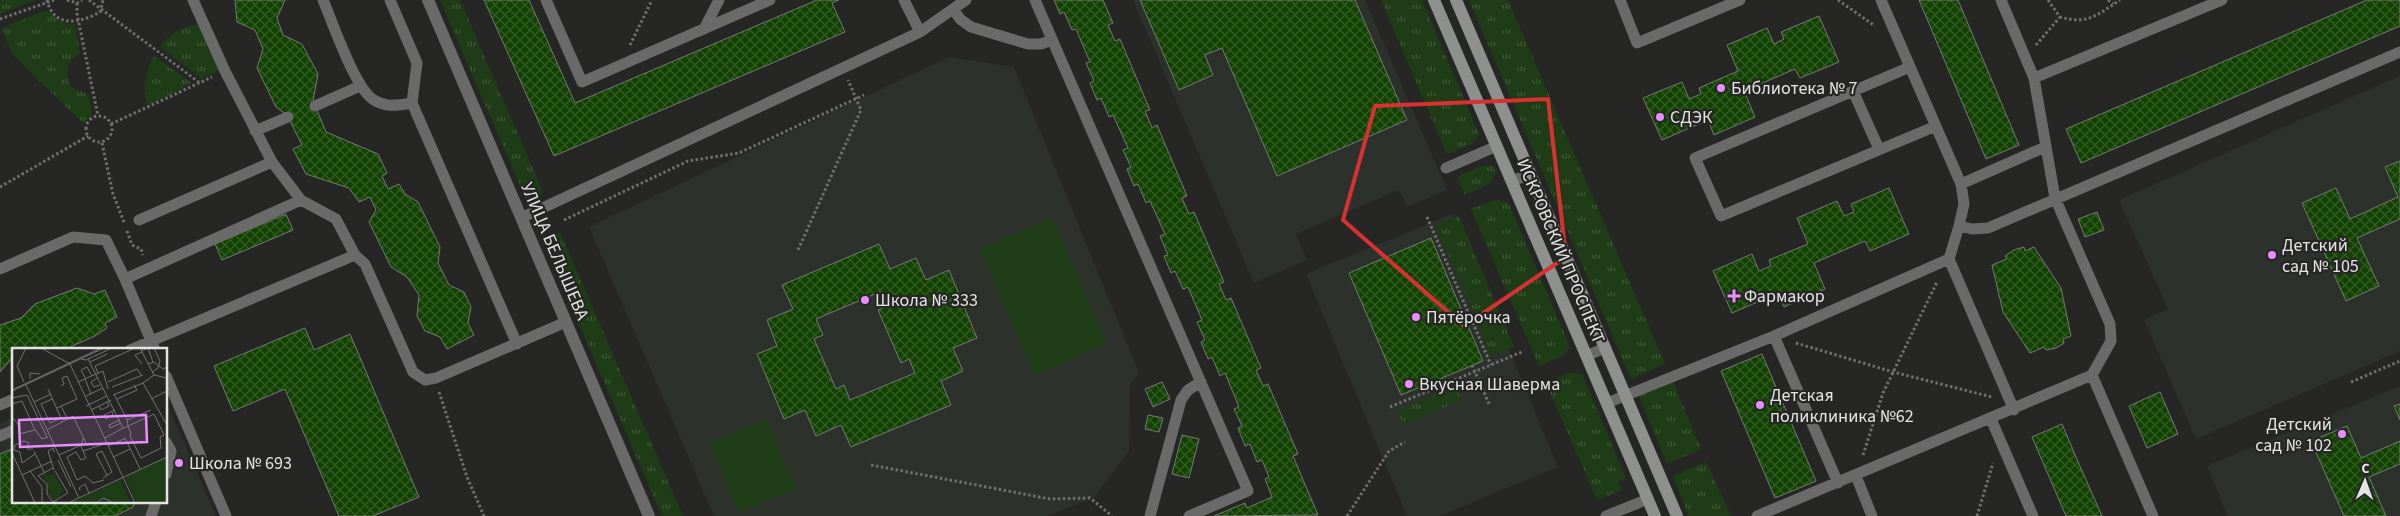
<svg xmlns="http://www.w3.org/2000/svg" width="2400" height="516" font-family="'Source Sans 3',sans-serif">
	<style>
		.built { fill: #2c322b }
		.grass { fill: url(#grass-tufts) }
		.garden { fill: #1e3d16 }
		.building { fill: url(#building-cross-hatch); stroke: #757875; fill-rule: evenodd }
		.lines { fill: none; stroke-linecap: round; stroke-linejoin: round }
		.path { stroke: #6f706e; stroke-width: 3; stroke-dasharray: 2.5 2.5; stroke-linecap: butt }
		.lane { stroke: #696a69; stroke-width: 11 }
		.street { stroke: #696a69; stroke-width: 12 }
		.secondary { stroke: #8e908e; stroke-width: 12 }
		.marked { fill: none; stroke: #d73131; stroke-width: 4; stroke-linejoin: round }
		.poi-dot { fill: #e88eff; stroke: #262725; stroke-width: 2 }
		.labels { text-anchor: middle; stroke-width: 4.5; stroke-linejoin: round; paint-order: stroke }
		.poi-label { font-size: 18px; fill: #e4e5e3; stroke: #262725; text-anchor: start }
		.street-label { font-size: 18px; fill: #e4e5e3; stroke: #262725 }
		.inset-road { fill: none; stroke: #727371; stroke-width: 1 }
		.view { fill: #e88eff; fill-opacity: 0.15; stroke: #e88eff; stroke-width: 2.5 }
		.inset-edge { fill: none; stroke: #e4e5e3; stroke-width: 2.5 }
	</style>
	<defs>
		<pattern id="grass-tufts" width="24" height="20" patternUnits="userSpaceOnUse" patternTransform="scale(1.25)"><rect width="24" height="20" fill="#1e3d16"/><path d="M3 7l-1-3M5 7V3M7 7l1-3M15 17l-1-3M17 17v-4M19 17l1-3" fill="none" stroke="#3f5938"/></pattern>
		<pattern id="building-cross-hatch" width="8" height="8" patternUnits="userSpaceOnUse" patternTransform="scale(1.25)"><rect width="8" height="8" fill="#124201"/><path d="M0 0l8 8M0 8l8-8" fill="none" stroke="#345d26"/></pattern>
	</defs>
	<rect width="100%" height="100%" fill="#262725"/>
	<path class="built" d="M1133,0H1365L1447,190L1407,207L1399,190L1296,234L1307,260L1254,283Z
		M949,57L1014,67L1139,373L1130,385L1129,451L1094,497L1047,516H714L589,227Z
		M2400,76V351L2196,439L2144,320L2168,309L2119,200Z
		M1452,214L1558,467L1439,516H1407L1306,274Z
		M2400,386V516H2228L2207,466Z
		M166,402L216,516H0V423L14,417V502H166Z"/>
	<path class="grass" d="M0,0H35L0,14Z
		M440,0H460L543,192L539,202L529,206Z
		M1381,0H1422L1479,134L1471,144L1447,154Z
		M1469,0H1508L1665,364L1631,379Z
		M47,10L63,23L75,24L80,53C66,61 65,73 71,87L89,95L92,116L83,123L12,54L2,28Z
		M199,24L220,70L202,79L160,47C169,34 183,27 199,24Z
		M154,56L192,83L147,106C142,88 146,72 154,56Z
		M1481,166H1493L1496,173L1489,184L1465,195L1457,177Z
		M1495,200L1508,202L1570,347L1562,356L1539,366L1471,209Z
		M1459,216L1514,347L1491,356L1436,225Z
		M560,232L683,516H662L543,240Z
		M1569,373L1582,374L1626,478L1618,482L1622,490L1597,500L1546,383Z
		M1673,382L1701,449L1667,464L1639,396Z
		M1456,386L1462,400L1403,425L1397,411Z
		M1706,462L1731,516H1689L1673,476Z"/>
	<path class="garden" d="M1052,217L1107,343L1035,375L980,249Z
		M767,419L796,489L739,512L709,443Z"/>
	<path class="building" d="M235,0H285L277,18L283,35L302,44L318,74L313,101L326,132L378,154L387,173L382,176L388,189L399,184L405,194L418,202L440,247L438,263L449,285L464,292L471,307L468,323L474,335L447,349L440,337L425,331L417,316L419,295L407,277L391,267L369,222L376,210L370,197L359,202L349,188L306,174L293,149L302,145L287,115L276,107L257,68L263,49L255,30L237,22Z
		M484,0H529L575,103L817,0H839L832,3L845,32L554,156Z
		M1054,0H1103L1113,23L1108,25L1115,41L1120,39L1150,110L1145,111L1152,128L1157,125L1187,196L1182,198L1189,214L1194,212L1224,282L1219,284L1226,300L1231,298L1261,368L1256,370L1263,386L1268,384L1298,454L1293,456L1318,515L1214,516L1245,503L1247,508L1272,497L1265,479L1269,477L1262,460L1257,462L1250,444L1245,446L1238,428L1242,426L1234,409L1239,407L1225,373L1220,376L1212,357L1208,359L1201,342L1205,340L1197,322L1202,320L1188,287L1183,289L1175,271L1171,273L1164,256L1168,255L1160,236L1165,234L1150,201L1146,203L1138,184L1134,186L1127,169L1131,167L1123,150L1128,148L1113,115L1109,117L1101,98L1097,100L1090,83L1094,81L1086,63L1090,62L1076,29L1072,30L1064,12L1060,14Z
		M1140,0H1355L1407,120L1277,176L1222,48L1205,55L1213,75L1179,90Z
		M1919,0H1958L2019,145L1986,159Z
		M2367,0H2400V26L2081,163L2066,129Z
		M1819,16L1839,62L1800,78L1795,69L1744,91L1755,117L1714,135L1708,120L1662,140L1643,98L1682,82L1689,99L1701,94L1699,88L1738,71L1727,45L1767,28L1774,44L1784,39L1781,32Z
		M2400,161V219L2357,238L2379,286L2346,301L2302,203L2336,188L2350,219L2398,197L2385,167Z
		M1889,188L1909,234L1870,251L1865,241L1814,263L1825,289L1784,307L1778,293L1732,313L1713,271L1752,254L1759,271L1771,266L1769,260L1808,244L1797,218L1837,201L1844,216L1854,212L1851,204Z
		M2097,212L2104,230L2085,237L2078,219Z
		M286,214L293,230L222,260L215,244Z
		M1431,238L1483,361L1401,395L1349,273Z
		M879,244L890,269L916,258L926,280L949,270L977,338L953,348L963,371L941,381L951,405L851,447L841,425L816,436L805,410L784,419L757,354L777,346L767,320L793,309L782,285ZM880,292L887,306L878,310L901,363L909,359L915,373L850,400L844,385L836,389L814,339L823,335L816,319Z
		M2024,247L2025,251L2034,247L2061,288L2071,336L2063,339L2064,343L2056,348L2046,350L2044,347L2030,353L2003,312L1992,265L2007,259L2005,256L2014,250Z
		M77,288L94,294L105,290L117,317L105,323L107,328L95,336L63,350L33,348L14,350V356L0,372V325L21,318L35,304Z
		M305,328L314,350L350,334L419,497L373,516H339L285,389L233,411L214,366Z
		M1762,354L1816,481L1775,498L1721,371Z
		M1162,382L1170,399L1153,407L1145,389Z
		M2160,392L2178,434L2147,448L2129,406Z
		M2400,404V420L2394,406Z
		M1148,415L1163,418L1159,432L1145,429Z
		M2062,424L2079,464L2102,516H2066L2032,437Z
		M2347,426L2361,458L2400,441V464L2369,477L2386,516H2344L2311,441Z
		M1182,435L1199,439L1189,478L1172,474Z
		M14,448V502H135L133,507L115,516H0V454Z"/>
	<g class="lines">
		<path class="path" d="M47,0C54,29 80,23 100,12L103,0
			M67,0L77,3L82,0
			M89,0L200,83
			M1838,0L1875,26
			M2048,0L2060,17C2088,25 2097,15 2120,0
			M2108,0L2113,4
			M77,3V14L98,116
			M0,19L54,0
			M630,45L652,0
			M2036,45L2060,17
			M86 129a13 13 0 1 1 26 0a13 13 0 1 1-26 0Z
			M111,124L212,77
			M102,143L113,194L124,222
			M0,187L88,136
			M1427,217L1491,365
			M564,220L688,161L739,153L864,95
			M127,231L132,245L141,249L143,255
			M798,250L861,110L848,80
			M1796,343L1893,372L1992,397
			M1472,365L1490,406
			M2351,382L2400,361
			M439,392L467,477L484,516
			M1390,407L1524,351
			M1863,455L1883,393L1937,282
			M871,465L1050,499L1090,498L1112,516
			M1347,516L1389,451L1405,442
			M1977,516L1993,463"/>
		<path class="lane" d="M193,0L225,71L272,162L301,200L336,219L355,255L365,264L413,372L425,380L436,378L566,322
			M323,0C333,23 355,89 374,100C387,108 398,105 412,103L517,344
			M390,0L417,63L412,103
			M546,0L582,82L770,0
			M904,0L920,32
			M1035,0L1248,491L1189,516
			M1620,0L1637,43L1740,0
			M1881,0L1961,184L1964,204L1959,226
			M954,10L960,19L971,27L1028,44H1041L1052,40
			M704,29L719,0
			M1910,67L1695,158L1721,216L1936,126
			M2034,78L2222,0
			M1853,91L1879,149
			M315,106L360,86
			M255,131L288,117
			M1446,168L1497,146
			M1512,181L1530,174
			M1961,184L2045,147
			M521,218L920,32L966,0
			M139,220L272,162
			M1949,259L2014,410
			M0,269L73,237L106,240L125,279L301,200
			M125,279L155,350
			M1774,336L1838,483
			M130,350L355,255
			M1586,356L1605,348
			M2092,375L2153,516
			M166,376L226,516
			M1607,403L1774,336L1949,259L1959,226L1972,229L1988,228L2400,52
			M0,405L14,399
			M1991,419L2033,516
			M0,436L14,430
			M166,442L171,451L166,474
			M1856,476L1872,516
			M151,516L156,502
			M1150,516L1181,400L1188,390L1201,382
			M1606,516L1648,499
			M1757,516L2092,375L2111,341L2110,324L2055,198L2034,78L2001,0"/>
		<path class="street" d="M428,0L649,516"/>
		<path class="secondary" d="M1434,0L1655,516
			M1456,0L1677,516"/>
	</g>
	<path class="marked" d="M1548,99L1566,257L1464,326L1343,220L1375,106Z"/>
	<g class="poi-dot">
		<circle cx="1721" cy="88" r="5"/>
		<circle cx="1660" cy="117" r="5"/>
		<circle cx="2272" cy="255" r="5"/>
		<path d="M1731.5 288.5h5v5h5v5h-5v5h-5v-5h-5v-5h5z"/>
		<circle cx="865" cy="300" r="5"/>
		<circle cx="1416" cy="317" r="5"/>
		<circle cx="1409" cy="384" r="5"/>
		<circle cx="1760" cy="405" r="5"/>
		<circle cx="2342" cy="434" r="5"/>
		<circle cx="179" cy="463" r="5"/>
	</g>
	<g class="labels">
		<g class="poi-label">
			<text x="1731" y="94">Библиотека № 7</text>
			<text x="1670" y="123">СДЭК</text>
			<text x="2282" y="251">Детский<tspan x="2282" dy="21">сад № 105</tspan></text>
			<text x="1744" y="302">Фармакор</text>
			<text x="875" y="306">Школа № 333</text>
			<text x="1426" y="323">Пятёрочка</text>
			<text x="1419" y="390">Вкусная Шаверма</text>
			<text x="1770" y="401">Детская<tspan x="1770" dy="21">поликлиника №62</tspan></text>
			<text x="2332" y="430" text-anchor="end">Детский<tspan x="2332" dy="21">сад № 102</tspan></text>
			<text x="189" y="469">Школа № 693</text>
		</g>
		<g class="street-label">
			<text transform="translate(555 251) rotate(67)" y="6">УЛИЦА БЕЛЫШЕВА</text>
			<text transform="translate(1561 251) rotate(67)" y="6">ИСКРОВСКИЙ ПРОСПЕКТ</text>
		</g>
	</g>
	<g transform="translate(12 348)">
		<rect width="155" height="155" fill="#262725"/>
		<path d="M155,109V154L125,155L114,131L115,128ZM40,121L51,142L48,149L41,152L36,145L40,143H37L32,128L29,129L34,124L36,129L42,125ZM108,132L119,155L90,152L86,155H58Z" fill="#1e3d16"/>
		<path class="inset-road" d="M29,0L58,16L123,155M128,0L142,27M129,3L136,0L141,14M130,4L123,7L130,16M69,11L74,12L100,0M76,11L111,80M78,14L95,6M136,16L142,14L151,21L155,19M140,24L146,20L148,13L142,0M86,25L83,18L123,0M85,30L79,34L82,39L88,37M155,30L142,27L131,35L155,77M18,31V25L28,26M73,31L79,46M74,31L69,22L75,19L80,28M12,34L5,18L14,0M66,34L91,23L96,41M96,34L125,21L129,27M14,37L67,150M100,39L131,27M36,41L49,70L38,75L29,56L40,51M0,42L89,0M0,43L92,0M101,47L131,35M74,48L91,40M0,50L15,47L35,89M105,51L125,42L122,37M139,51L155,43M22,54L39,46M0,56L10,53L22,80L30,91L36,89M49,58L56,72M74,58L95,48M87,58L89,62L97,58L95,54M45,60L65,51L55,28L50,30L52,36L49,38M79,62L99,52M100,64L101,67L94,71L92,67L103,62M0,69L6,76L7,86L23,82M108,72L97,77L98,80L109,75M115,72L139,62M35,82L61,68L74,95L47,107M71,90L69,98L74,110L69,112L64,104L55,109L65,132L73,128L81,135L92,132M93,90L111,80H112L116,78L138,68L142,66L152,87L148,89L149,100L129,110L118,88L119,85L116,78L115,72L102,46M113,90L128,121M96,98L114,90M21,101H15L17,95L12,93L3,97L2,102L8,104L10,115L23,106M22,103L32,124M71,103L95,95M42,104L41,100L36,103L42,122M0,105L23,155M101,109L118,101M46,112L59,139M41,120L26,128L35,136V146L41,154L56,145L43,123M18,123L30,139V154M10,127L40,113M91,130L100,124L90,103L84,106L95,127M68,142L67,140L73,136L77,145M56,155L155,109M85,155L91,150L102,155"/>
		<path class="view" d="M134,67L135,94L8,99L7,72Z"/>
		<rect width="155" height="155" class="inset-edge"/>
	</g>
	<g transform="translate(2365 481) rotate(2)" stroke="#262725" stroke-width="4" paint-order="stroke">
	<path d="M0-4L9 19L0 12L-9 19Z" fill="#e4e5e3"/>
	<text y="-8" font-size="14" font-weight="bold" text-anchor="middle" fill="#e4e5e3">С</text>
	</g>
</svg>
